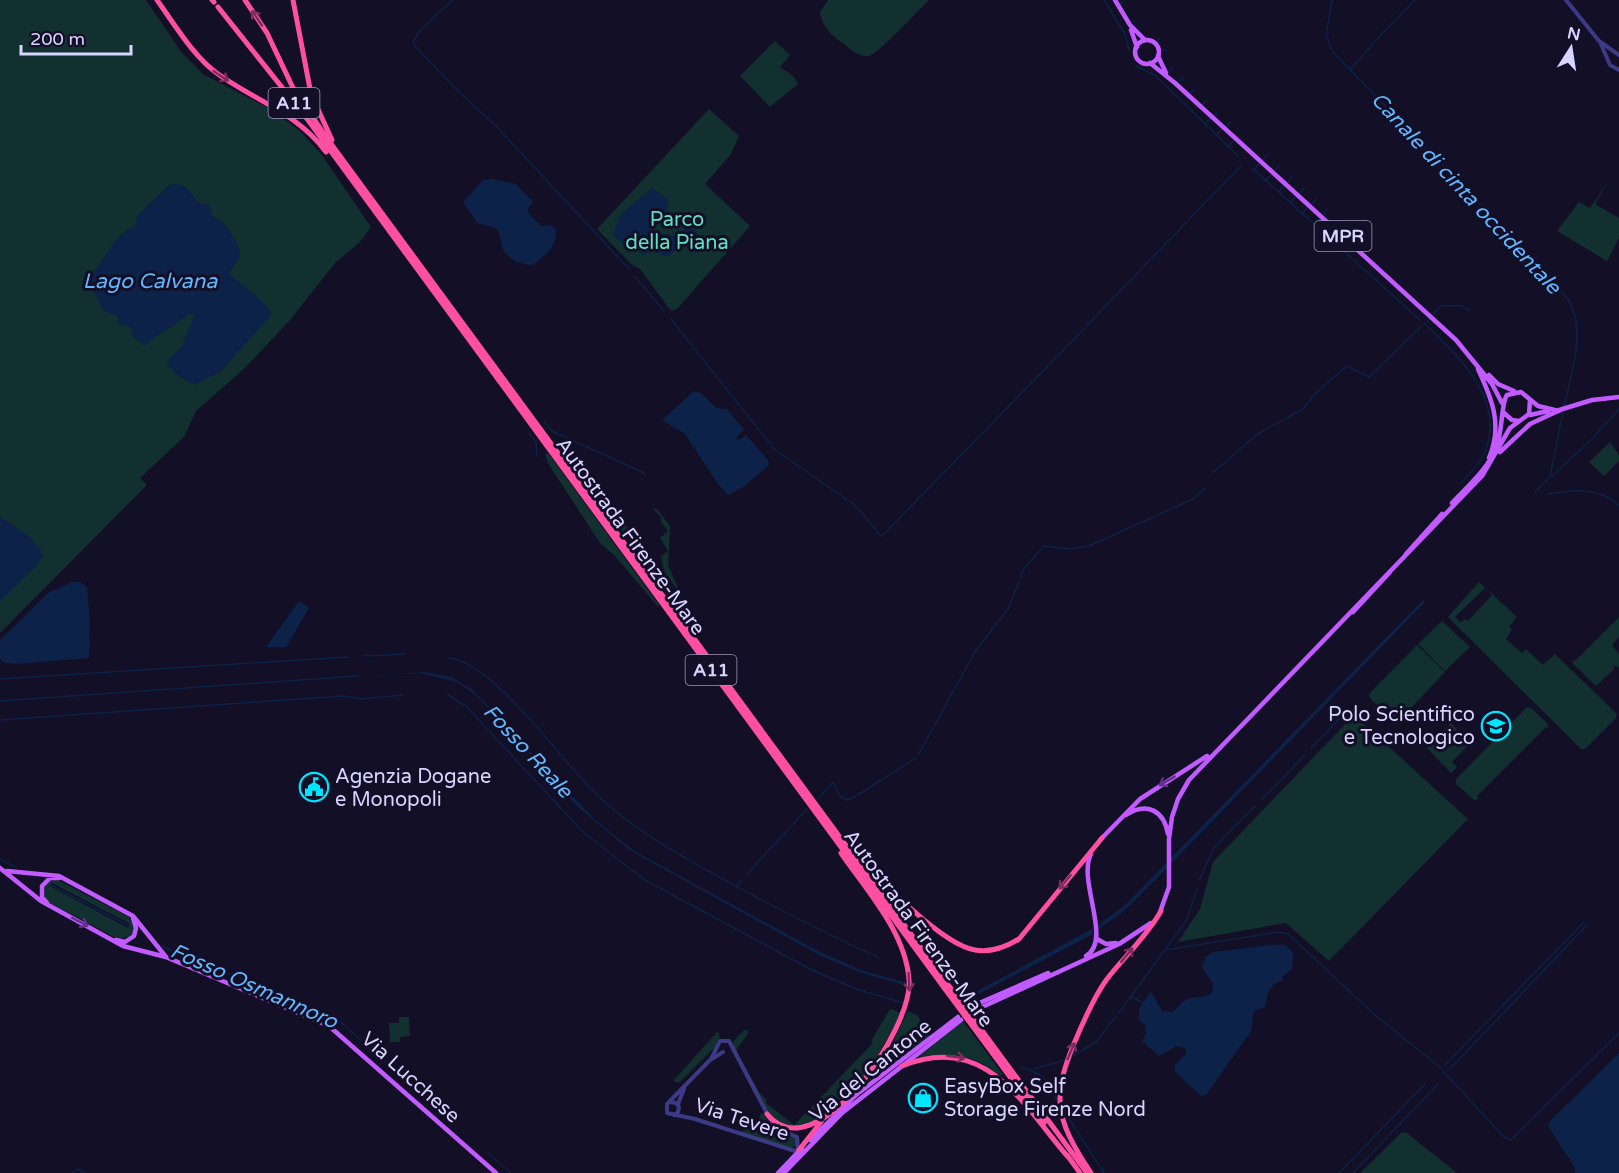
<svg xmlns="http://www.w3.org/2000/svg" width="1619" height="1173" font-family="'Varela Round',sans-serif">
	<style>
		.green { fill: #12302f; fill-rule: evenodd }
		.water { fill: #0c2248 }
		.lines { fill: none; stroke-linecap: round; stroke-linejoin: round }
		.stream { stroke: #0c2248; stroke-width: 1.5 }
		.major-tunnel { stroke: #312d47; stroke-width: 4.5; stroke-dasharray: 4.5 2; stroke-linecap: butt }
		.minor { stroke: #3d3a85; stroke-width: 4 }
		.major { stroke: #c25bff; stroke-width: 4.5 }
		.highway { stroke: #ff4fa3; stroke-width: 5 }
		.highway-bridge { stroke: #ff4fa3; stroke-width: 5 }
		.oneway { stroke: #7d2c5e }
		.oneway2 { stroke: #623188 }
		.labels { text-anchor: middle; stroke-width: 6; stroke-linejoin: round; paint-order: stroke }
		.shield { fill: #130f26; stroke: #9e99be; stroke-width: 1.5 }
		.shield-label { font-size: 18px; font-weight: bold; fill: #d9d4ff }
		.park-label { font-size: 20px; fill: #5fe0c0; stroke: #130f26 }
		.street-label { font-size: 20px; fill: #d9d4ff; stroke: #130f26 }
		.poi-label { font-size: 20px; fill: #d9d4ff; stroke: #130f26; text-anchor: start }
		.water-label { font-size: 21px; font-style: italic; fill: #62b6ff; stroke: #130f26 }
	</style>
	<rect width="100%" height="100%" fill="#130f26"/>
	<path class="green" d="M0,0H146L182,53L203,74L268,108L299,130L322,155L371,227L360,242L335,263L290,320L246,367L196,411L184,437L140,478L147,485L0,633Z
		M828,0H929C918,10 878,55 868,56C859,57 850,49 844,44C831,35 822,27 820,12Z
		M775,41L790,55L780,67L793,76L798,84L770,107L740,76Z
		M709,109L739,136L731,154L705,184L750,226L677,309L671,311L640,269L632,265L597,229Z
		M1608,182L1595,204L1619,218V238L1607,261L1557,231L1579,202L1590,208Z
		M1610,442L1619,455V461L1604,476L1589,462Z
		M548,453L659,605L658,607L615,556L600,543L549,465L545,454Z
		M567,455C588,475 679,589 682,613Z
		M652,508L658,510L670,526L668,565L680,593L664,572L661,556L668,551L660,538L668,531L660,520L662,518Z
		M1479,582L1517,617L1509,627L1512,629L1506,639L1522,653L1526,649L1543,665L1555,654L1617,714L1616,718L1585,749H1581L1448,617ZM1485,588L1492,595L1468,621L1466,619L1460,622L1455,617Z
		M1619,617V637L1612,645L1619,654V668L1614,665V669L1596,686L1573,664V660L1575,661Z
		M1442,621L1470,647L1445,671L1418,644Z
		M1417,645L1445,672L1396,724L1370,698L1369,694Z
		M1527,707L1531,708L1548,724V728L1546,727L1477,796L1479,799L1474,800L1456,784V779Z
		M1354,715L1468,819L1329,961L1286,923L1178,942L1200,909L1213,862Z
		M1451,723L1470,743L1452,762L1457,767L1451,773L1427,748Z
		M56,879L129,917L135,929L131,936L118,939L46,901L44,886L49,881ZM52,883L130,924L128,928L50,886Z
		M890,1009L902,1013L867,1075L811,1125L788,1127L770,1116L734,1048L733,1042L744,1030H748V1034L736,1050L759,1092L767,1100L766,1103L794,1125L873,1043L871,1041Z
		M908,1011L917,1015L931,1036L866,1083L884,1060Z
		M399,1017H409L410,1036L400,1037V1042H390L389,1023H399Z
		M963,1021L1004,1076C996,1075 988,1066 979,1062C957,1052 938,1055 917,1057Z
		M718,1031L720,1037L713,1049L679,1083L673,1081Z
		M762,1112L774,1129L796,1137V1146L791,1148L739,1132L755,1127Z
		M1402,1132L1407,1133L1457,1173H1360Z"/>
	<path class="water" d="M492,179L516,184L533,202L528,209L529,214L541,226L550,225L556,229C558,246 545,256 532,265C520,265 506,258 502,247C500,241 501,234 496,229C492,226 483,225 477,223L463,202L483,180Z
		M176,184L186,187L199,203L209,205L212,216C225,221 240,243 240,257L229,274L261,300L272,314L221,371L195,385L179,377L166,363L182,346L195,314H188C175,327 157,333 144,346L131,335L133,331L128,326L117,324L118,316L104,311L86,278C107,264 108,236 134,227L138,215L169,185Z
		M652,188L669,200L667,207L669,213L663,214L654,229V236H658L659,233L679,236L689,223C697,229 703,243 700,252L691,253L683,243L678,245L677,249L667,257L653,251L643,255L638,251L630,250L613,235L620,215Z
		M694,391L702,394L716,408L727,409L744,430L736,438L739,440L746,435L768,460L769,465L743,487L728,495L718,484L685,434L662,420Z
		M0,517L29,536L43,554L38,564L0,601Z
		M72,582H80L87,587L90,625L89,658L16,664L3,662L0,658V640L48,593Z
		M1423,600L1425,602L1166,869L1124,911L1099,929L1098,925L1125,905Z
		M299,601L309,608L286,647H266Z
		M425,672L451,677L472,689L593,818L634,851L818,951L861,970L907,983V986L859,972L819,955L629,850L577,806L477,696L457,682L420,673L359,677Z
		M1092,929L1093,934L977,995L971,998L970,995Z
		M1271,945H1285L1293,953L1292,969L1282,977L1283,981C1269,982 1267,996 1265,1007L1254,1011L1251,1031L1206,1095L1201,1096L1175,1072V1065L1186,1054V1048L1177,1046L1159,1056L1142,1041L1146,1033L1145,1025L1139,1021V1009L1151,991L1162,1011L1173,1012C1177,1008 1180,1004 1184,1001C1193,995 1203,999 1212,993L1213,984L1202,967L1206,956L1214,952Z
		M1619,1053V1173H1575V1168L1548,1126L1549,1122Z"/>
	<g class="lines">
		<path class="stream" d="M452,0L419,32L413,42L415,46L456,89L495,125L629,269
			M1104,0L1125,34L1129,50
			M1120,4L1124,2
			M1132,23L1135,21
			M1327,30L1332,0
			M1326,33L1332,51L1513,238L1568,299C1587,331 1571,372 1564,407
			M1157,41L1159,38
			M1375,41L1415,0
			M1162,50H1166
			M1135,66L1155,75L1239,157
			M1350,70L1373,44
			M1169,71L1172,67
			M1180,82L1183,78
			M1191,93L1194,89
			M1203,105L1206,101
			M1215,115L1218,111
			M1205,124L1210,119
			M1227,126L1230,122
			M1216,135L1221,130
			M1228,147L1233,141
			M1263,160L1267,155
			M1252,168L1420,320
			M1253,170L1259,164
			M1276,170L1279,166
			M1265,181L1271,175
			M1288,182L1292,177
			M1278,192L1283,186
			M1300,193L1304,188
			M1290,203L1295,197
			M1312,204L1316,199
			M1302,214L1307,208
			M1324,214L1327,209
			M1189,219L1241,166
			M1314,225L1320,219
			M1336,226L1340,221
			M1327,236L1331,230
			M1339,246L1344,241
			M1141,269L1187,222
			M635,276L664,311
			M671,319L774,449L856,506L881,536
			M1426,322L1441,306H1461L1470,311
			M1424,323C1458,356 1508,401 1484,454C1479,465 1469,474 1461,483
			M1086,326L1140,271
			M544,422L552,431L644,473
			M529,433L536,442L537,457
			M1213,473L1256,435L1303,409L1317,392L1347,366L1369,377L1422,326
			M1552,476L1592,439L1619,409
			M1535,492L1550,477L1563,411
			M1548,494C1573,490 1600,486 1619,506
			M883,535L1084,329
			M1020,578L1025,567L1044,546L1071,549L1089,546L1193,499L1205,488
			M364,656L405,654
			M448,658C490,660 559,756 590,788C630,829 678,854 728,882C777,908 827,935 878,957
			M0,679L348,657
			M447,694L467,707L582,831L643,879L814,971L859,990L904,1003
			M0,701L358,676
			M0,720L343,696L361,699L403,695
			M1311,748L1350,708
			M918,755L976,650L1008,609L1019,582
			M858,795L916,758
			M818,799L832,783H834L840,796L847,800L856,796
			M1262,799L1305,755
			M0,859L15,867
			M746,875L807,809
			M1199,880L1214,848L1255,806
			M51,885L129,926
			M737,886L742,879
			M162,946L201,965L245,979L336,1018L454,1123
			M1165,950L1278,932L1288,934L1375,1015L1441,1068
			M962,996H970
			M1131,996L1143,1003
			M1119,1013L1186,921L1197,889
			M1071,1057L1096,1042L1116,1016
			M1445,1065L1584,922
			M1022,1067L1041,1075L1057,1099
			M1034,1069L1065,1060
			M1449,1070L1587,925
			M1443,1071L1504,1137L1511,1140L1619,1033
			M1064,1111L1104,1173
			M488,1153L511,1173
			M72,1173L78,1169L85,1173
			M1339,1173L1425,1084
			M1353,1173L1438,1084"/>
		<path class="major-tunnel" d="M964,1013L977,1004"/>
		<path class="minor" d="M1566,0L1599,41L1619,55
			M1601,44L1610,65L1619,70
			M723,1052L710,1060L667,1104V1113L695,1119L798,1152
			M711,1059L720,1041H729L771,1121L779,1129L797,1137L798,1150
			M670,1102L676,1103L679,1107L678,1112L674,1115
			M678,1104L684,1089"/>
		<path class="major" d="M1115,0L1130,25L1145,40
			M1131,30L1137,47
			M1135 52a12 12 0 1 1 24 0a12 12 0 1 1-24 0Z
			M1158,56L1166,73
			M1150,63L1175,83L1456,340L1492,384L1502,403
			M1478,369C1492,399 1503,425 1489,458
			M1489,375L1498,384L1514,391
			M1556,411L1592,400L1619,397
			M1504,413L1512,420L1519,421
			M1530,415L1548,411
			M1500,452L1530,424L1558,411
			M1452,503C1467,487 1488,469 1496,448C1503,432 1501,402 1507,395L1521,392L1538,406L1559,411
			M1406,554L1442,514
			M1353,612L1390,572
			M1126,815C1147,801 1164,811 1168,834
			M1101,839L1140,799L1207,756
			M0,868L41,901L123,946L166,957L329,1026L496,1173
			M7,871L59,876L133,916L166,957
			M47,903L42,897V886L50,878H59
			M1160,912L1169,887V839L1172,817L1178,799L1189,780L1482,476L1510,428L1529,414L1530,400
			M1097,939L1106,944L1116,943
			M116,940L125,942L134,936L136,928L133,918
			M1086,956C1113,940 1077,881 1091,854
			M977,1004L1048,973
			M980,1008L1119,944L1151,923
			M810,1140L856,1095L958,1017
			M778,1173L802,1148
			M784,1173L842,1113L961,1020"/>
		<path class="highway" d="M157,0C175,25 193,56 218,74C256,101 297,113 326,152
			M212,0L214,2
			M245,0L267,33L294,90L326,137L952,990
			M293,0L311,94L332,140
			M218,7L308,120L945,989
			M857,854C879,880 943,945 975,950C991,953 1006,947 1019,939L1102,838
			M972,1017L1087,1173
			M968,1020L1044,1123
			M902,1066C985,1032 1021,1102 1068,1157
			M767,1114C815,1173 913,1029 909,980C906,933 867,891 841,853
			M799,1150L821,1122
			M1067,1155L1080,1173
			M1091,1173C1053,1116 1051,1095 1079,1032C1087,1014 1095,995 1107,979C1125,956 1147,936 1161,911"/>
		<path class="highway-bridge" d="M945,989L968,1020
			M952,990L972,1017"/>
	</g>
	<defs><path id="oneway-shaft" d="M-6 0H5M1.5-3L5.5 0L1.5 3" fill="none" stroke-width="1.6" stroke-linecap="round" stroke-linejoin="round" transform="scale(1.5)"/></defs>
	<g class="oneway">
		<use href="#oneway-shaft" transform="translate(257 18) rotate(-124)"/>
		<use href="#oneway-shaft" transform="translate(221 76) rotate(34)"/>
		<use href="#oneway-shaft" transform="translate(1065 882) rotate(129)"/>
		<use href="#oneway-shaft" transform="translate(1127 955) rotate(-50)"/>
		<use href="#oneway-shaft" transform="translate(909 982) rotate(87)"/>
		<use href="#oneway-shaft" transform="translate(1071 1051) rotate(-67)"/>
		<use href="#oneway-shaft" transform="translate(956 1057) rotate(8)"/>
	</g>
	<g class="oneway2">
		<use href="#oneway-shaft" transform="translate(1167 781) rotate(150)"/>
		<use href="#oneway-shaft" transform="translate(80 922) rotate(28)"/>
	</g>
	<defs>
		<g id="university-ring" transform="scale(1.5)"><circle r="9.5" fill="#130f26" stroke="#00e5ff" stroke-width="1.5"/><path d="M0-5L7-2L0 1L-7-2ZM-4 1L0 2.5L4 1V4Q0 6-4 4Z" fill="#00e5ff"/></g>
		<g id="civic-ring" transform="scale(1.5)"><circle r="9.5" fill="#130f26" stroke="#00e5ff" stroke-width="1.5"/><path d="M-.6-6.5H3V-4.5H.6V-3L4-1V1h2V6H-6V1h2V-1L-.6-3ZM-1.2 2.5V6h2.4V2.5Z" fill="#00e5ff"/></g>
		<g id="shop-ring" transform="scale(1.5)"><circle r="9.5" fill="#130f26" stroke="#00e5ff" stroke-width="1.5"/><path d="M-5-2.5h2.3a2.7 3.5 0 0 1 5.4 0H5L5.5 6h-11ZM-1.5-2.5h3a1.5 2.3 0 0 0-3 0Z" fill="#00e5ff"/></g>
	</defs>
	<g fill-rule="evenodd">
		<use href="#university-ring" x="1496" y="726"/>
		<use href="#civic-ring" x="314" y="787"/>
		<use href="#shop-ring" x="923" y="1098"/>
	</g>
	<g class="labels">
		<g class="shield">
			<rect x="268.5" y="88" width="51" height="30" rx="4.5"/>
			<rect x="1314.5" y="221" width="57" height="30" rx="4.5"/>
			<rect x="685.5" y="655" width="51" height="30" rx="4.5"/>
		</g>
		<g class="shield-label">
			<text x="294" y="109">A11</text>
			<text x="1343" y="242">MPR</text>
			<text x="711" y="676">A11</text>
		</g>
		<g class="park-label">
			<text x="677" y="226">Parco<tspan x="677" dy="23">della Piana</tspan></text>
		</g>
		<g class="street-label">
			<text transform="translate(631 536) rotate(54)" y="7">Autostrada Firenze-Mare</text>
			<text transform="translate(919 928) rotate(54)" y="7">Autostrada Firenze-Mare</text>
			<text transform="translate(870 1070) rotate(-39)" y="7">Via del Cantone</text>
			<text transform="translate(411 1077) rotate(42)" y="7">Via Lucchese</text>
			<text transform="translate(742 1119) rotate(18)" y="7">Via Tevere</text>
		</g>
		<g class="poi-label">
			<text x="1475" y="721" text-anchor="end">Polo Scientifico<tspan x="1475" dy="23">e Tecnologico</tspan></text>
			<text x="335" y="783">Agenzia Dogane<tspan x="335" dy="23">e Monopoli</tspan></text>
			<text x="944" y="1093">EasyBox Self<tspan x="944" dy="23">Storage Firenze Nord</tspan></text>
		</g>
		<g class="water-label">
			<text transform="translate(1466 193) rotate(47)" y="7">Canale di cinta occidentale</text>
			<text x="150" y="288">Lago Calvana</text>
			<text transform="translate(528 751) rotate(47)" y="7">Fosso Reale</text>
			<text transform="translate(254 986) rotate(24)" y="7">Fosso Osmannoro</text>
		</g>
	</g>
	<g transform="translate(1571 48) rotate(12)" stroke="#130f26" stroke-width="4.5" paint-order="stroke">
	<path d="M0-4.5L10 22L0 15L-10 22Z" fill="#d9d4ff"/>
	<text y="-9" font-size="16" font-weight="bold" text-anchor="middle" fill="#d9d4ff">N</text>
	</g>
	<path d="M21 45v9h110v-9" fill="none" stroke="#d9d4ff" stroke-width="3"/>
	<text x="30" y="45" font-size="18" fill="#d9d4ff" stroke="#130f26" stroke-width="4.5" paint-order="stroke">200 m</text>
</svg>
